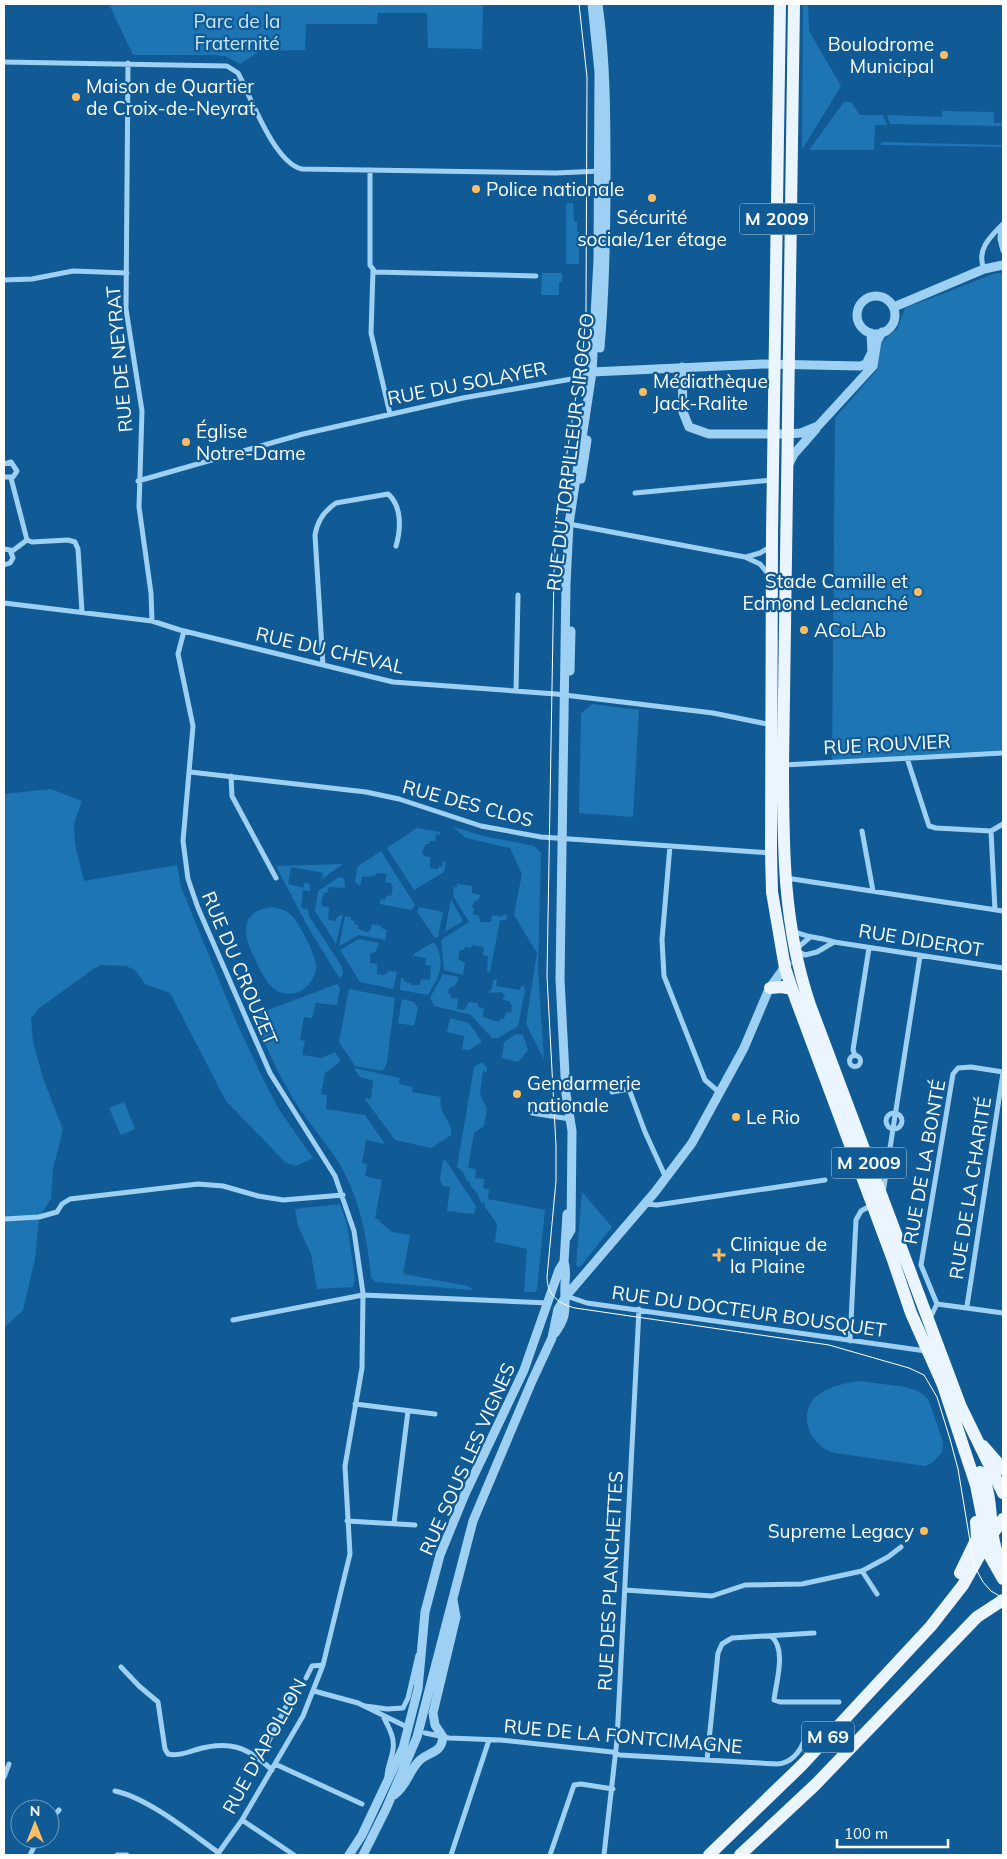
<svg xmlns="http://www.w3.org/2000/svg" width="1007" height="1859" font-family="Mulish,sans-serif">
	<style>
		.green { fill: #1e75b3 }
		.lines { fill: none; stroke-linecap: round; stroke-linejoin: round }
		.minor { stroke: #9ed0f4; stroke-width: 5 }
		.tertiary { stroke: #9ed0f4; stroke-width: 9 }
		.primary { stroke: #ebf5ff; stroke-width: 12 }
		.tram { stroke: #fff; stroke-width: 1 }
		.poi-dot { fill: #ffbd61; stroke: #105b95; stroke-width: 2 }
		.labels { text-anchor: middle; stroke-width: 4.5; stroke-linejoin: round; paint-order: stroke }
		.shield { fill: #105b95; stroke: #b7cedf; stroke-width: 1 }
		.shield-label { font-size: 18px; font-weight: bold; fill: #fff }
		.park-label { font-size: 19px; fill: #c6e7fe; stroke: #105b95 }
		.poi-label { font-size: 19px; fill: #fff; stroke: #105b95; text-anchor: start }
		.street-label { font-size: 19px; fill: #fff; stroke: #105b95 }
	</style>
	<rect width="100%" height="100%" fill="#105b95"/>
	<path class="green" d="M109,4H480L483,6L482,49L428,48L427,13H378L377,24H306L305,50L260,51L240,64L225,56L215,55H133Z
		M803,4H808L809,31L841,86L802,150Z
		M844,102H851L860,115H883L887,125H875L874,150H809Z
		M942,111L994,112V123H1003V126L890,124L887,115L942,117Z
		M881,142L1003,145V147L881,145Z
		M573,203L574,221L577,222V232H579V264H566V204Z
		M542,273H562V282H559V295H541Z
		M996,273H1003V753L832,763L835,418L876,371L882,341L897,329L905,308Z
		M592,704L639,710L633,817L579,813L581,714Z
		M51,789L82,801L74,824L75,844L84,881L177,865L181,887L235,1019L264,1081L280,1111L313,1158L296,1166L286,1163L226,1101L170,993L145,984L135,970L126,966L101,965L92,970L38,1009L31,1018L33,1042L43,1078L63,1130L53,1169L51,1199L39,1217L35,1259L23,1310L4,1328V794Z
		M453,827L484,836L534,846L541,853L538,970L544,1059L526,1024L537,953L514,915L522,874L510,848L466,838Z
		M417,828L440,832V835L436,834L435,841H430L429,844H426L422,852L424,856L430,857V868L438,869L439,866L442,867L443,861L446,862L444,872L414,890L387,848Z
		M381,851L415,905L412,910L380,904L381,899L385,900L387,895L391,896L393,887L391,883L385,882L387,874L376,873L375,876L362,877L360,886L355,882L357,867Z
		M343,864L322,879L323,873L291,867L288,884L303,888L305,882L310,885V891L303,890L301,908L308,909L309,916L341,965L343,973L340,979L309,929L276,866Z
		M339,877L344,878L345,888L329,887L327,893H324L321,902L322,906L329,907L328,920L336,921L337,917L343,914L336,944L315,911L318,891Z
		M457,884L472,886V893L480,895L479,899L474,902L472,907L474,908L473,914L479,916L480,922H491L492,915L502,917L503,915H507L506,920H500L490,972L487,971L488,956L483,955L484,947L472,945L471,948L465,947L464,950H460L458,959L465,963L463,975L444,970L441,940L469,922L453,896L454,887H457Z
		M451,899L463,921L445,932Z
		M272,907C279,908 287,910 292,916C300,924 317,957 316,968C316,975 312,980 308,985C305,989 300,992 295,993C272,998 263,976 255,959C243,937 238,911 272,907Z
		M419,907L443,912L438,937L435,938L417,912Z
		M345,916L351,917V920L355,921L354,924L358,925V929L367,932L370,931L372,924L381,926V928L387,930L385,940L359,935L339,946Z
		M359,939L379,943L376,951L370,954V963L377,964V974L384,975L389,971L397,972L393,989L360,982L340,950Z
		M434,942C447,963 439,977 428,995L400,990L401,978L404,979V982L411,983V985H420L421,979L430,980L431,966L425,965L426,958L415,956L412,958L415,953Z
		M443,974L459,977L455,986L449,988L448,994H451V998L458,999L457,1009L464,1010L469,1002L478,1003V1007L484,1008L483,1017L499,1022L500,1019H504L506,1012L511,1013L512,1005L510,1004V1001L503,1000L505,995L501,992L488,993L492,989L493,980L497,979L496,986L519,990L523,985L525,991L518,1026L498,1038H492L471,1015L434,1006L430,998Z
		M337,984L340,988L337,1005L316,1003L312,1018L304,1017L300,1040L305,1041L302,1055L322,1058L335,1052L341,1061L325,1073L321,1094L327,1095L326,1109L365,1115L385,1144L366,1140L362,1163L367,1164L365,1176L382,1180L375,1218L380,1220V1222L392,1232L410,1235L403,1274L463,1285L470,1287L472,1290L376,1282L371,1278C367,1235 359,1195 336,1158C324,1141 311,1125 299,1108C280,1079 267,1047 252,1016Z
		M349,989L395,998L387,1062L383,1071L355,1066L339,1042Z
		M402,999L414,1002L418,1008L414,1026L398,1023Z
		M450,1018L469,1023L482,1042L469,1050L462,1049L464,1036L447,1032Z
		M516,1034L523,1035L528,1050L518,1062L502,1058L504,1042Z
		M482,1062L487,1068V1072L483,1071L480,1094L487,1109L484,1126L474,1133L468,1168L476,1169L475,1178L484,1179L483,1188L489,1190L488,1199L545,1210L537,1289L535,1292H524L527,1249L495,1242L497,1224L485,1207V1203L481,1202L477,1193L470,1185V1182L467,1181L463,1172L457,1167L474,1067Z
		M354,1068L400,1078L399,1084L413,1087L412,1092L441,1097C437,1115 454,1121 451,1135L431,1148L395,1140L364,1098L371,1099L373,1081L360,1077Z
		M124,1102L135,1129L121,1135L109,1108Z
		M443,1160L446,1161L476,1206L474,1214L447,1211L450,1187L442,1186L440,1179Z
		M582,1192L612,1227L580,1267L576,1266Z
		M340,1204L347,1224L355,1279L353,1287L317,1289L311,1254L298,1226L295,1209Z
		M860,1381L905,1387L918,1391L924,1395L929,1401L943,1442L942,1452L933,1462L925,1466L835,1453C815,1449 799,1422 811,1403C820,1388 844,1383 860,1381Z"/>
	<g class="lines">
		<path class="minor" d="M4,62L227,66L238,73C251,97 274,163 302,169L556,173L601,171
			M128,63L126,309L142,411L139,507L151,593L152,621
			M370,170V265L375,272L536,276
			M1001,227L1000,239L1003,251
			M984,269C976,250 990,237 1003,224
			M373,270L371,333L390,414
			M4,280L32,279L73,271L127,273
			M4,464L11,462L17,471L13,477H4
			M11,478L27,540L32,542L68,540L75,542L78,549L82,612
			M138,481L303,434L463,398L583,377L592,373
			M635,493L773,480
			M569,524L745,557L760,564L769,575
			M4,549L10,550L13,558L10,563L4,565
			M11,552L27,540
			M746,557L760,553L770,547
			M4,603L152,621L180,630L393,682L556,694L713,713L772,725
			M184,631L178,654L193,726L183,841L188,879L198,908L270,1073L335,1176L354,1231L363,1293L362,1368L345,1466L350,1554L323,1665L303,1716L242,1820L217,1855
			M323,665L315,535C317,521 324,511 336,503L388,494C402,506 401,529 396,546
			M516,691L518,595
			M907,758L929,826L936,828L991,831
			M784,765L1003,753
			M190,772L366,792L399,799L481,826L541,837L771,853
			M231,776L232,796L276,878
			M862,831L873,891
			M670,846L662,940L664,976L705,1080L720,1093
			M786,878L1003,911
			M995,910L991,831L1003,824
			M793,931C807,938 820,937 834,942L1003,968
			M809,938L795,950L805,955L817,952L834,942
			M855,1055L853,1050L869,948
			M849.5 1061a5.5 5.5 0 1 1 11 0a5.5 5.5 0 1 1-11 0Z
			M612,1092L629,1089L645,1132L666,1178
			M532,1113L570,1119
			M886 1121a8 8 0 1 1 16 0a8 8 0 1 1-16 0Z
			M883,1193L920,956
			M645,1204L657,1205L825,1180
			M4,1219L39,1217L57,1212L62,1204L70,1199L198,1184L223,1186L258,1196L283,1200L343,1195
			M566,1296L587,1303L926,1351
			M937,1304L921,1265L953,1074L958,1068L971,1067L1003,1072
			M967,1306L1003,1073
			M930,1318L937,1304L1003,1313
			M233,1320L363,1295L548,1303
			M850,1341L856,1220L861,1211L872,1205
			M355,1404L435,1414
			M347,1521L415,1525
			M394,1523L408,1411
			M862,1571L877,1594
			M625,1590L712,1596L745,1585L802,1584L862,1571L888,1557L901,1547
			M771,1636C787,1649 776,1682 774,1700L780,1702H839
			M121,1667L139,1686L158,1702L165,1749L168,1754C177,1756 186,1753 195,1750C228,1740 247,1746 272,1770
			M306,1678L312,1666L323,1665
			M314,1691L358,1703L405,1726
			M365,1706L387,1709L403,1708L408,1698L418,1655
			M384,1718C389,1728 395,1738 393,1749C392,1759 387,1767 387,1777
			M425,1733L449,1738L500,1740L612,1752L620,1755L777,1764C793,1763 801,1751 806,1736
			M260,1759L298,1682
			M707,1760L718,1653L722,1644L732,1638L814,1633
			M275,1764L362,1804
			M4,1777L9,1764
			M115,1791C148,1798 191,1833 219,1853
			M50,1820L59,1810
			M242,1820L294,1855
			M30,1855L38,1839
			M117,1855H127
			M451,1855L489,1740
			M550,1855L574,1785L581,1784L613,1789
			M604,1855L617,1740L639,1309"/>
		<path class="tertiary" d="M598,4C606,61 606,118 606,176C606,233 605,290 600,348
			M857 315a19 19 0 1 1 38 0a19 19 0 1 1-38 0Z
			M894,307L984,269L1003,265
			M682,367L683,412L689,427L709,434H788L801,433L818,426L873,366L877,341L882,332
			M592,372L763,364L860,366L866,364L872,352L871,333
			M789,464L794,454L816,429
			M581,479L587,440
			M570,671L571,631
			M567,1237L571,1230L572,1131L566,1094L560,979L566,584L569,524L592,372L598,260L599,72L592,4
			M555,1333C569,1314 564,1307 565,1285C565,1275 567,1271 564,1262
			M394,1795C407,1786 409,1770 420,1760C430,1751 441,1754 443,1737L435,1725L433,1713L456,1617L453,1600
			M349,1855L362,1835L403,1748L418,1689L425,1612L440,1555L465,1494L524,1370L559,1270L564,1262L567,1214
			M363,1855L386,1809L417,1737L473,1521L532,1381L552,1338L558,1309L566,1296L655,1192L692,1143L744,1048L769,989L787,964"/>
		<path class="primary" d="M780,4L772,535L771,853L772,892L785,968L792,989L893,1260L911,1313L943,1385L976,1485L990,1556L1003,1579
			M794,4L783,765C783,846 783,926 810,1005L961,1407L1003,1493
			M770,988L782,987L792,989
			M983,1446L1003,1469
			M980,1472C997,1499 985,1540 1003,1563
			M960,1573L977,1538L976,1522
			M709,1855L802,1765L931,1626L963,1585L987,1542L1003,1519
			M740,1855L815,1785L977,1617L1003,1600"/>
		<path class="tram" d="M579,4L587,77L586,310L583,352L556,522L554,572L547,976L556,1146V1181L547,1277C547,1295 559,1304 575,1308L829,1345L909,1368L924,1375L937,1397L950,1439L958,1469L974,1565L983,1582L991,1591L1003,1598"/>
	</g>
	<g class="poi-dot">
		<circle cx="944" cy="55" r="5"/>
		<circle cx="76" cy="97" r="5"/>
		<circle cx="476" cy="189" r="5"/>
		<circle cx="652" cy="198" r="5"/>
		<circle cx="643" cy="392" r="5"/>
		<circle cx="186" cy="442" r="5"/>
		<circle cx="918" cy="592" r="5"/>
		<circle cx="804" cy="630" r="5"/>
		<circle cx="517" cy="1094" r="5"/>
		<circle cx="736" cy="1117" r="5"/>
		<path d="M716.5 1247.5h5v5h5v5h-5v5h-5v-5h-5v-5h5z"/>
		<circle cx="924" cy="1531" r="5"/>
	</g>
	<g class="labels">
		<g class="shield">
			<rect x="739.5" y="203.5" width="75" height="31" rx="4"/>
			<rect x="831.5" y="1147.5" width="75" height="31" rx="4"/>
			<rect x="802" y="1721.5" width="52" height="31" rx="4"/>
		</g>
		<g class="shield-label">
			<text x="777" y="225">M 2009</text>
			<text x="869" y="1169">M 2009</text>
			<text x="828" y="1743">M 69</text>
		</g>
		<g class="park-label">
			<text x="237" y="28">Parc de la<tspan x="237" dy="22">Fraternité</tspan></text>
		</g>
		<g class="poi-label">
			<text x="934" y="51" text-anchor="end">Boulodrome<tspan x="934" dy="22">Municipal</tspan></text>
			<text x="86" y="93">Maison de Quartier<tspan x="86" dy="22">de Croix-de-Neyrat</tspan></text>
			<text x="486" y="196">Police nationale</text>
			<text x="652" y="224" text-anchor="middle">Sécurité<tspan x="652" dy="22">sociale/1er étage</tspan></text>
			<text x="653" y="388">Médiathèque<tspan x="653" dy="22">Jack-Ralite</tspan></text>
			<text x="196" y="438">Église<tspan x="196" dy="22">Notre-Dame</tspan></text>
			<text x="908" y="588" text-anchor="end">Stade Camille et<tspan x="908" dy="22">Edmond Leclanché</tspan></text>
			<text x="814" y="637">ACoLAb</text>
			<text x="527" y="1090">Gendarmerie<tspan x="527" dy="22">nationale</tspan></text>
			<text x="746" y="1124">Le Rio</text>
			<text x="730" y="1251">Clinique de<tspan x="730" dy="22">la Plaine</tspan></text>
			<text x="914" y="1538" text-anchor="end">Supreme Legacy</text>
		</g>
		<g class="street-label">
			<text transform="translate(119 359) rotate(-95)" y="7">RUE DE NEYRAT</text>
			<text transform="translate(467 383) rotate(-11)" y="7">RUE DU SOLAYER</text>
			<text transform="translate(570 452) rotate(-83)" y="7">RUE DU TORPILLEUR SIROCCO</text>
			<text transform="translate(330 650) rotate(13)" y="7">RUE DU CHEVAL</text>
			<text transform="translate(887 744) rotate(-3)" y="7">RUE ROUVIER</text>
			<text transform="translate(468 803) rotate(15)" y="7">RUE DES CLOS</text>
			<text transform="translate(921 940) rotate(9)" y="7">RUE DIDEROT</text>
			<text transform="translate(240 968) rotate(67)" y="7">RUE DU CROUZET</text>
			<text transform="translate(924 1162) rotate(-80)" y="7">RUE DE LA BONTÉ</text>
			<text transform="translate(970 1188) rotate(-81)" y="7">RUE DE LA CHARITÉ</text>
			<text transform="translate(749 1311) rotate(8)" y="7">RUE DU DOCTEUR BOUSQUET</text>
			<text transform="translate(467 1459) rotate(-66)" y="7">RUE SOUS LES VIGNES</text>
			<text transform="translate(610 1581) rotate(-87)" y="7">RUE DES PLANCHETTES</text>
			<text transform="translate(623 1736) rotate(5)" y="7">RUE DE LA FONTCIMAGNE</text>
			<text transform="translate(264 1746) rotate(-61)" y="7">RUE D'APOLLON</text>
		</g>
	</g>
	<rect width="1007" height="1859" fill="none" stroke="#ffffff" stroke-width="10"/>
	<g transform="translate(35 1824)"><circle r="24" fill="#105b95" stroke="#709dbf"/>
	<path d="M0-4L9 19L0 12L-9 19Z" fill="#ffbd61"/>
	<text y="-8" font-size="14" font-weight="bold" text-anchor="middle" fill="#ffffff">N</text>
	</g>
	<path d="M837 1839v8h111v-8" fill="none" stroke="#ffffff" stroke-width="2.5"/>
	<text x="844" y="1839" font-size="15" fill="#ffffff" stroke="#105b95" stroke-width="4" paint-order="stroke">100 m</text>
</svg>
